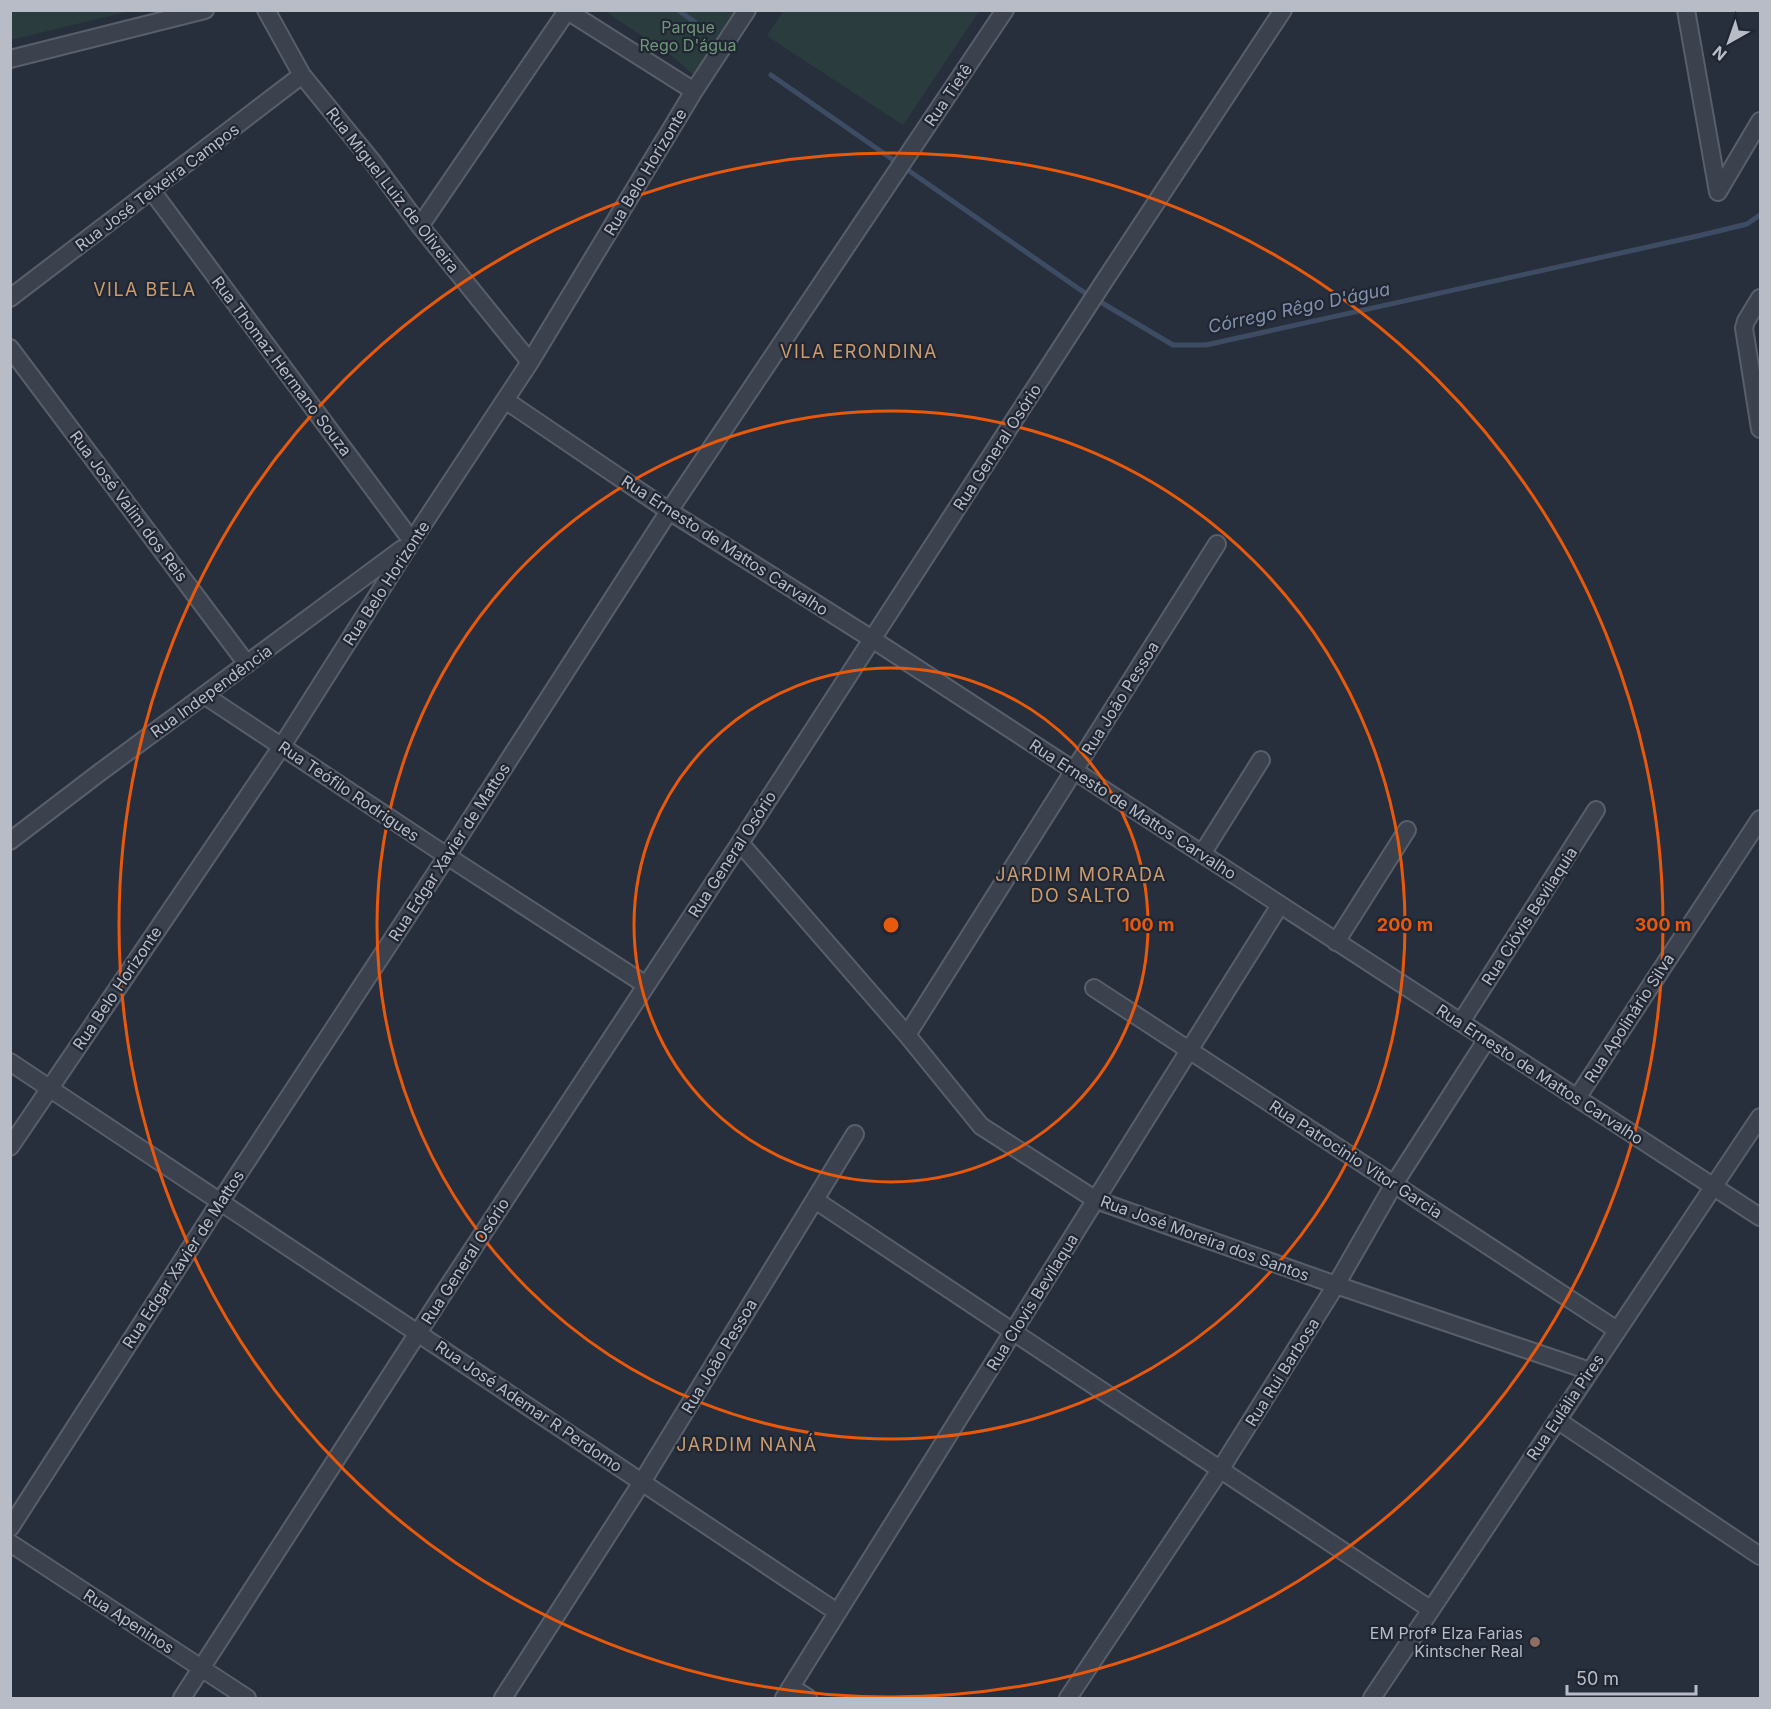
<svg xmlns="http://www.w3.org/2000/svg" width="1771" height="1709" font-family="Inter,sans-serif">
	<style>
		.green { fill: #2a3c3e }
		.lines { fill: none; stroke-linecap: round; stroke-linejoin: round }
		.stream { stroke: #3e4c63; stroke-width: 5 }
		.street-casing { stroke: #595f6a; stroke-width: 20 }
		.street { stroke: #3b414d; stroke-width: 16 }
		.ring { fill: none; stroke: #e8590c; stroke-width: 3 }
		.education-dot { fill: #8d6e63; stroke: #202632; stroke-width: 2 }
		.labels { text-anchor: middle; stroke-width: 4.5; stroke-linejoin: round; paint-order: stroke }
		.park-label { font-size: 16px; fill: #70967b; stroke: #202632 }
		.street-label { font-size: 16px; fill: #b7bcc7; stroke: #202632 }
		.poi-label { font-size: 16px; fill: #b7bcc7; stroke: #202632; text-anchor: end }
		.neighbourhood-label { font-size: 18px; letter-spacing: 1.5px; fill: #ca9c6f; stroke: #202632 }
		.water-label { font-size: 18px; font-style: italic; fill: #8191ac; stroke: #202632 }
		.centre { fill: #e8590c; stroke: #202632; stroke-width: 3 }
		.ring-label { font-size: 18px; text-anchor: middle; font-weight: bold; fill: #e8590c; stroke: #202632; stroke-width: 4.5; stroke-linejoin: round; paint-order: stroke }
	</style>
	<rect width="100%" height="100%" fill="#272f3c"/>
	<path class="green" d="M11,10H130V11L11,40Z
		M784,10H979V11L903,125L767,36Z
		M605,11H741L693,75L676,59Z"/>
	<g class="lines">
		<path class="stream" d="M678,10L696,23
			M771,75L1082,291L1173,345H1206L1702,235L1747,224L1760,215"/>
		<g class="street-casing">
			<path id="street" d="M266,10L302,75L372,161L420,226L530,362
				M566,10L694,91
				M1686,10L1718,192
				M10,59L205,10
				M152,191L412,541
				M1718,192L1760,121
				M420,226L567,11
				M10,298L302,75
				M1760,298L1746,321L1744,328L1760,429
				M10,348L247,664
				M505,400L669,511L872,639L1760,1217
				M204,695L447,856L646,985
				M10,841L99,773L402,549
				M740,843L907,1035L981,1126L1096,1200L1336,1285L1590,1371
				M1202,854L1261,760
				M1336,942L1407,830
				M1094,988L1617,1330
				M1461,1022L1596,810
				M907,1035L1217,544
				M10,1062L837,1612
				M1577,1098L1760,819
				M10,1147L282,746L412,541L530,362L694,91L747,10
				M815,1200L1430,1609
				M1557,1420L1760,1556
				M10,1528L220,1202L447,856L669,511L1005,10
				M10,1543L247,1698
				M791,1687L808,1698
				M182,1698L445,1291L740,843L1103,283L1283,10
				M503,1698L642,1482L855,1134
				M784,1698L1280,905
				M1068,1698L1220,1470L1336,1285L1394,1184L1487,1039
				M1372,1698L1760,1117"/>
		</g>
		<use href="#street" class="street"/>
	</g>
	<g class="ring">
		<circle cx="891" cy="925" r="257"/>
		<circle cx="891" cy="925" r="514"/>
		<circle cx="891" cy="925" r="772"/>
	</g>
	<circle class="education-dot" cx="1535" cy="1642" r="6"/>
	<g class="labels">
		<g class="park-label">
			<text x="688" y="33">Parque<tspan x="688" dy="18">Rego D'água</tspan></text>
		</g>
		<g class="street-label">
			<text transform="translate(948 95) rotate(-56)" y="6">Rua Tietê</text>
			<text transform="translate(645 172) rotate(-59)" y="6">Rua Belo Horizonte</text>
			<text transform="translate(157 187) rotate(-37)" y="6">Rua José Teixeira Campos</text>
			<text transform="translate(393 190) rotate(52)" y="6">Rua Miguel Luiz de Oliveira</text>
			<text transform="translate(282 366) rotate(53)" y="6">Rua Thomaz Hermano Souza</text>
			<text transform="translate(997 447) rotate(-57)" y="6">Rua General Osório</text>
			<text transform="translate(129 506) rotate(53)" y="6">Rua José Valim dos Reis</text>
			<text transform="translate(725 545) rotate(33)" y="6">Rua Ernesto de Mattos Carvalho</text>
			<text transform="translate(386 583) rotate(-57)" y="6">Rua Belo Horizonte</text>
			<text transform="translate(211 691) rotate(-36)" y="6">Rua Independência</text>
			<text transform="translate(1120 698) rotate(-58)" y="6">Rua João Pessoa</text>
			<text transform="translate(349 791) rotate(34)" y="6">Rua Teófilo Rodrigues</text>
			<text transform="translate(1133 809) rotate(33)" y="6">Rua Ernesto de Mattos Carvalho</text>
			<text transform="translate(449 852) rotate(-57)" y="6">Rua Edgar Xavier de Mattos</text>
			<text transform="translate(732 854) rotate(-57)" y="6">Rua General Osório</text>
			<text transform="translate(1529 916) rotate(-57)" y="6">Rua Clóvis Bevilaquia</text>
			<text transform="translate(117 988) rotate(-56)" y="6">Rua Belo Horizonte</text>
			<text transform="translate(1629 1018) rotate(-57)" y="6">Rua Apolinário Silva</text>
			<text transform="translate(1540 1074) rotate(33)" y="6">Rua Ernesto de Mattos Carvalho</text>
			<text transform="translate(1356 1159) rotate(33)" y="6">Rua Patrocinio Vitor Garcia</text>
			<text transform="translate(1205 1238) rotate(20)" y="6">Rua José Moreira dos Santos</text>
			<text transform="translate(183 1259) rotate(-57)" y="6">Rua Edgar Xavier de Mattos</text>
			<text transform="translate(465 1261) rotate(-57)" y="6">Rua General Osório</text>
			<text transform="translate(1032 1302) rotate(-58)" y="6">Rua Clovis Bevilaqua</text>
			<text transform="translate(719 1356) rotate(-59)" y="6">Rua João Pessoa</text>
			<text transform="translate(1282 1372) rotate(-58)" y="6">Rua Rui Barbosa</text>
			<text transform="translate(529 1406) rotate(34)" y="6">Rua José Ademar R Perdomo</text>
			<text transform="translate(1565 1407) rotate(-56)" y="6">Rua Eulália Pires</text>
			<text transform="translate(129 1621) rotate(33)" y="6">Rua Apeninos</text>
		</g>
		<g class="poi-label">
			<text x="1523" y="1639">EM Profª Elza Farias<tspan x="1523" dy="18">Kintscher Real</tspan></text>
		</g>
		<g class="neighbourhood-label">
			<text x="145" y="296">VILA BELA</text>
			<text x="859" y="358">VILA ERONDINA</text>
			<text x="1081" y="881">JARDIM MORADA<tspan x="1081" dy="21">DO SALTO</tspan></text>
			<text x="747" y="1451">JARDIM NANÁ</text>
		</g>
		<g class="water-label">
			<text transform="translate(1299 308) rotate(-12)" y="6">Córrego Rêgo D'água</text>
		</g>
	</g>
	<circle cx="891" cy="925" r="9" class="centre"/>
	<g class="ring-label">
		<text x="1148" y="931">100 m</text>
		<text x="1405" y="931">200 m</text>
		<text x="1663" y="931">300 m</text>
	</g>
	<rect width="1771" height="1709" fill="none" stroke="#b7bcc7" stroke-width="24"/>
	<g transform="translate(1729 42) rotate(220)" stroke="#202632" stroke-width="4.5" paint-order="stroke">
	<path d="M0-4.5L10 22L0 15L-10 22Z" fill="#b7bcc7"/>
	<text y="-9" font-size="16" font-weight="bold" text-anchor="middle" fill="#b7bcc7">N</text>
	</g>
	<path d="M1567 1685v9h129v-9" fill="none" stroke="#b7bcc7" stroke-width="3"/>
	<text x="1576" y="1685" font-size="18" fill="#b7bcc7" stroke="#202632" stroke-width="4.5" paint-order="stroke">50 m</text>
</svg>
